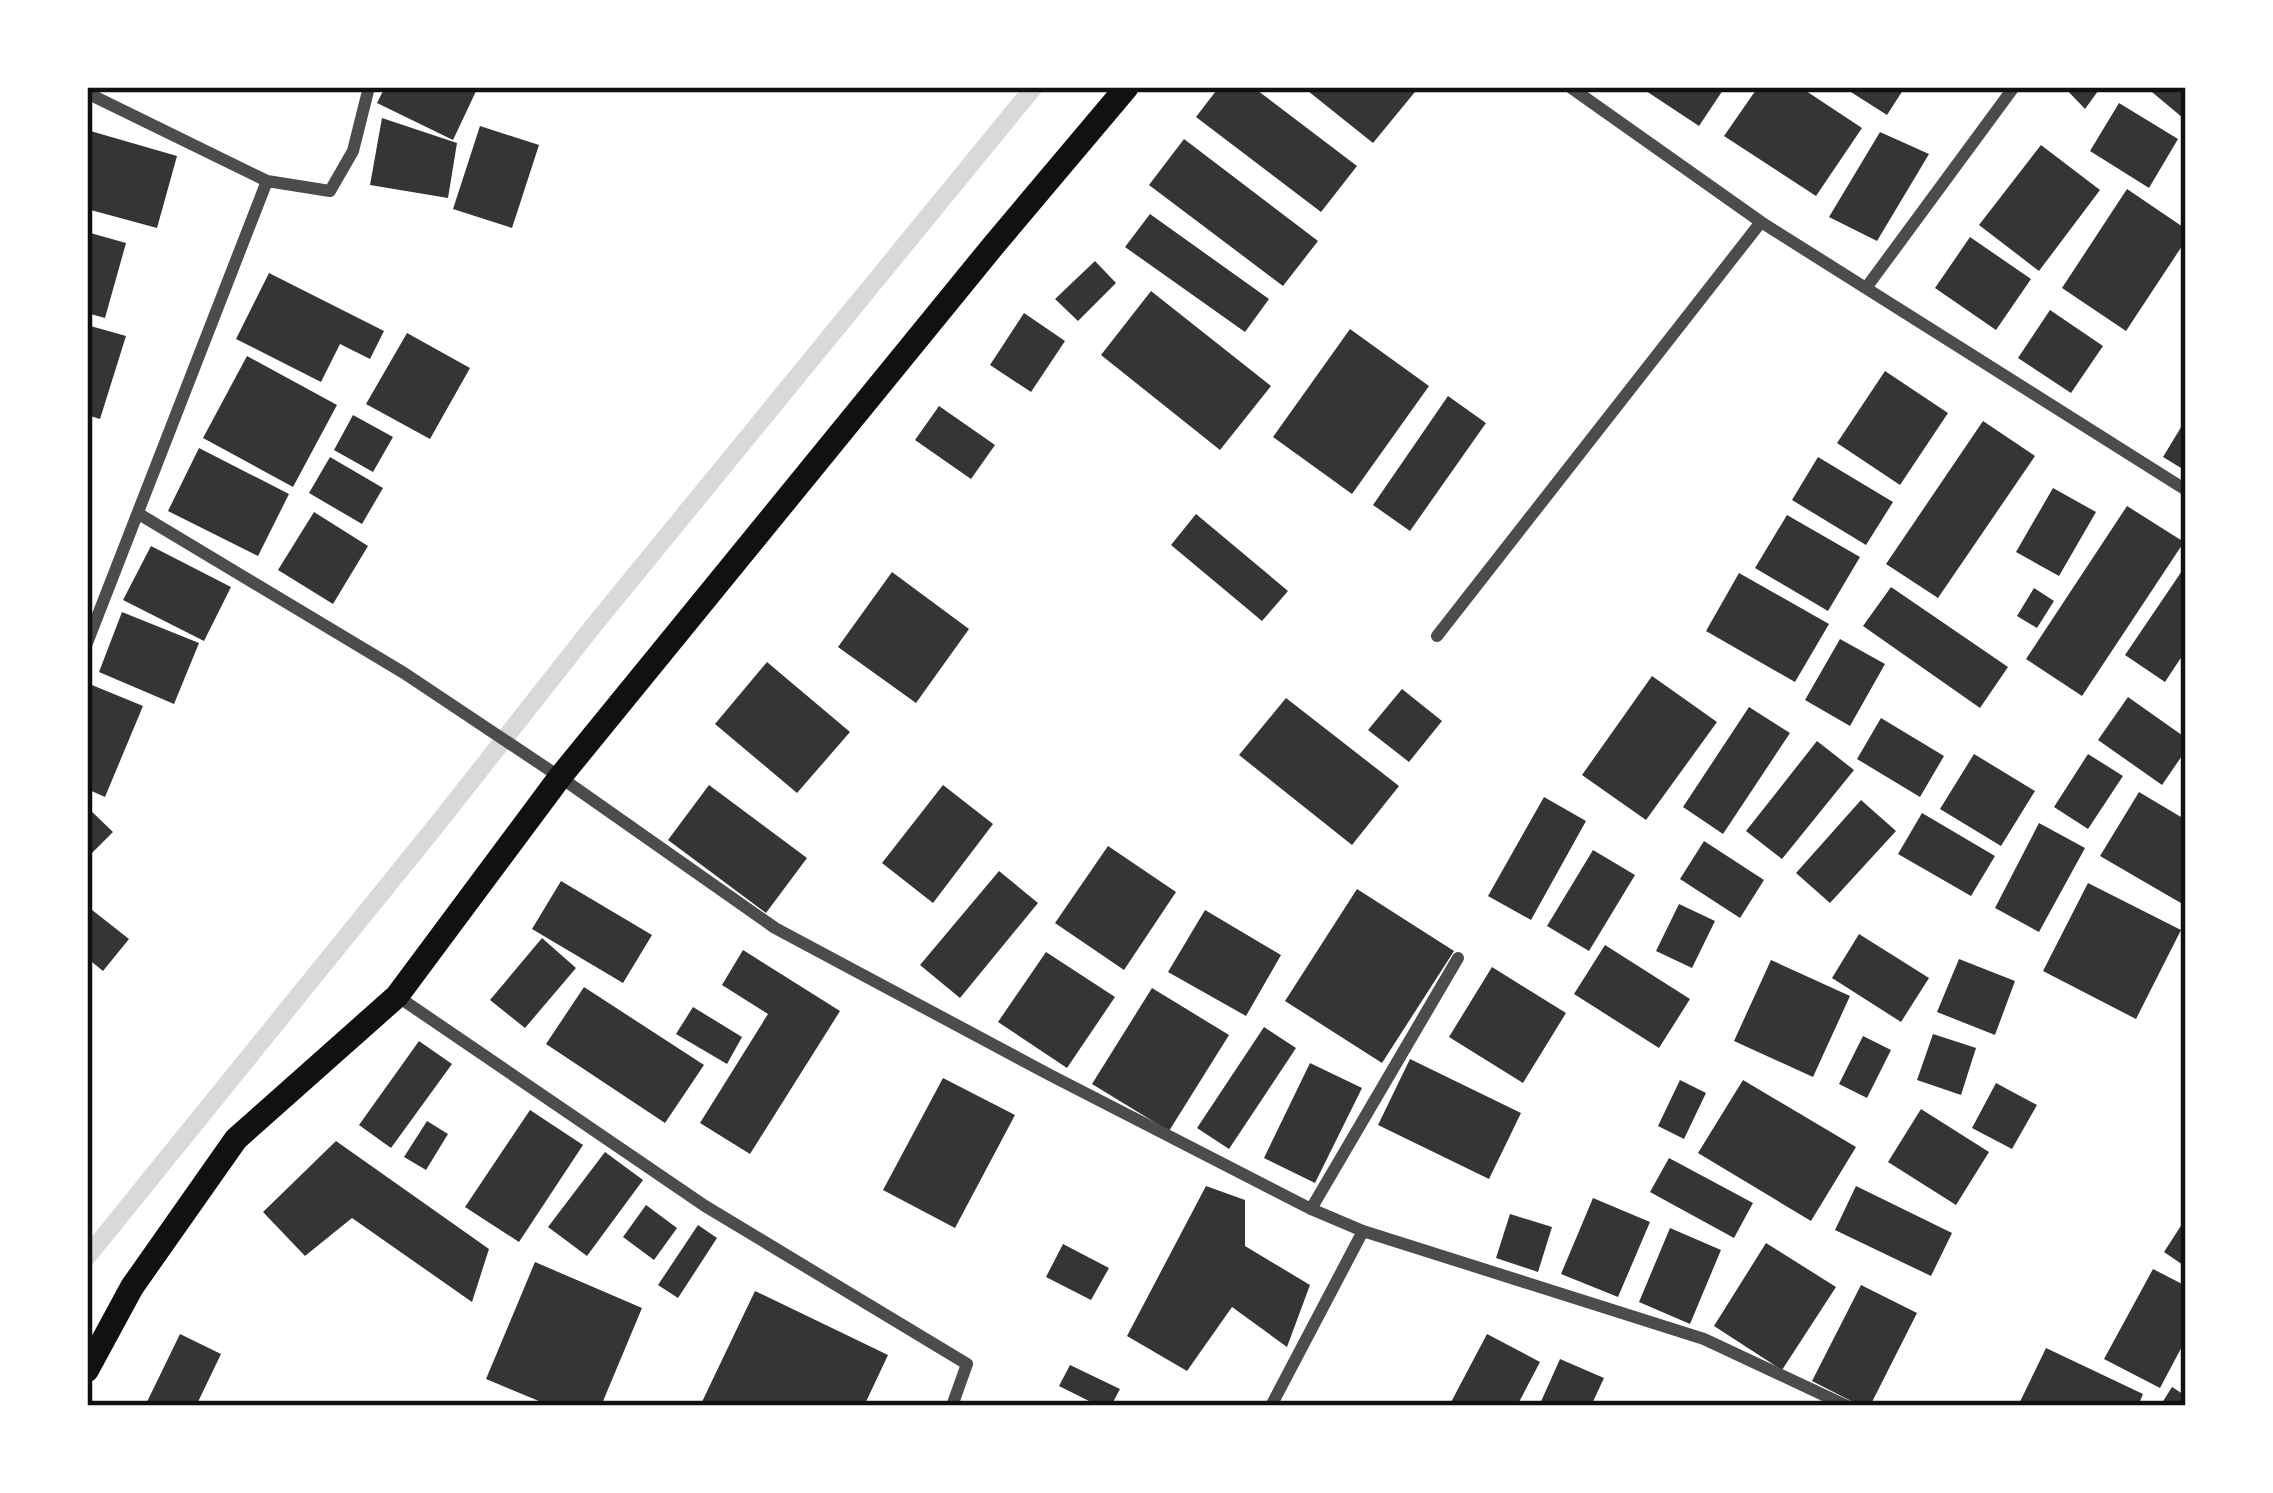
<svg xmlns="http://www.w3.org/2000/svg" width="2273" height="1493" font-family="'Nunito Sans',sans-serif">
	<style>
		.lines { fill: none; stroke-linecap: round; stroke-linejoin: round }
		.stream { stroke: #d9d9d9; stroke-width: 18 }
		.building { fill: #353535 }
		.minor { stroke: #4c4c4c; stroke-width: 12 }
		.secondary { stroke: #111; stroke-width: 24 }
		.neatline { fill: none; stroke: #111; stroke-width: 4.5 }
	</style>
	<rect width="100%" height="100%" fill="#fff"/>
	<g class="lines">
		<path class="stream" d="M87,1257L439,822L594,625L1034,87"/>
	</g>
	<path class="building" d="M385,87H478L453,140L377,103Z
		M1219,87H1253L1357,166L1321,212L1196,117Z
		M1303,87H1419L1373,143Z
		M1640,87H1725L1699,126Z
		M1758,87H1800L1862,128L1816,196L1724,136Z
		M1843,87H1905L1887,115Z
		M2064,87H2101L2085,109Z
		M2146,87H2186V114L2183,118Z
		M2119,103L2178,139L2149,188L2090,151Z
		M382,118L457,143L448,198L370,185Z
		M480,126L539,145L512,228L453,209Z
		M87,130L177,156L157,228L87,209Z
		M1880,132L1929,154L1877,241L1829,217Z
		M1184,139L1318,241L1283,286L1149,185Z
		M2041,145L2100,190L2039,271L1979,225Z
		M2127,189L2186,229V240L2126,331L2062,288Z
		M1150,214L1269,299L1245,332L1125,247Z
		M87,232L126,243L105,318L87,313Z
		M1970,237L2031,279L1996,330L1935,288Z
		M1095,261L1116,283L1078,321L1055,299Z
		M269,273L384,331L370,359L340,344L321,382L236,339Z
		M1151,291L1271,386L1220,450L1101,355Z
		M2050,310L2103,346L2071,393L2018,358Z
		M1024,313L1065,341L1031,392L990,365Z
		M87,325L126,336L100,419L87,415Z
		M1350,329L1429,386L1352,494L1273,437Z
		M407,333L470,368L430,439L366,404Z
		M247,356L337,405L293,487L203,438Z
		M1885,371L1948,413L1900,485L1837,443Z
		M1448,396L1486,423L1410,531L1373,505Z
		M939,406L995,445L971,479L915,440Z
		M353,415L393,437L373,472L334,450Z
		M2186,419V471L2163,457Z
		M1983,421L2035,456L1938,598L1886,564Z
		M199,448L289,494L258,556L168,511Z
		M330,457L383,488L362,524L309,493Z
		M1818,457L1893,502L1866,545L1792,500Z
		M2053,488L2096,512L2059,576L2016,552Z
		M2127,506L2184,542L2082,696L2026,659Z
		M314,512L368,546L333,604L278,570Z
		M1196,514L1288,591L1262,621L1171,545Z
		M1787,515L1860,557L1828,611L1755,568Z
		M151,546L231,587L204,641L123,600Z
		M2186,565V650L2165,682L2125,655Z
		M892,572L969,629L916,703L838,647Z
		M1739,573L1829,624L1795,682L1706,631Z
		M1891,587L2008,667L1980,708L1863,626Z
		M2034,588L2054,601L2037,628L2017,616Z
		M122,612L199,643L174,704L99,672Z
		M1840,639L1885,664L1850,726L1805,700Z
		M767,662L850,732L797,793L715,724Z
		M1652,676L1717,722L1646,820L1582,775Z
		M87,683L143,706L105,797L87,789Z
		M1402,689L1442,721L1409,762L1368,730Z
		M2128,697L2186,738V750L2162,785L2098,740Z
		M1286,698L1399,786L1352,845L1239,755Z
		M1749,707L1790,733L1723,834L1683,807Z
		M1881,718L1944,756L1920,797L1857,759Z
		M1817,741L1854,770L1782,859L1746,831Z
		M1974,754L2035,791L2001,846L1940,809Z
		M2088,754L2123,776L2088,829L2054,807Z
		M709,785L807,858L766,913L668,840Z
		M943,785L993,824L933,903L882,863Z
		M2139,792L2186,820V906L2100,856Z
		M1544,797L1586,821L1531,920L1488,896Z
		M1861,800L1896,831L1830,903L1796,873Z
		M87,807L113,832L87,858Z
		M1922,813L1995,856L1971,896L1898,854Z
		M2039,823L2085,848L2039,932L1995,908Z
		M1704,841L1764,880L1740,918L1680,879Z
		M1108,846L1176,892L1124,970L1055,923Z
		M1593,850L1635,875L1589,951L1547,926Z
		M999,871L1038,903L960,998L920,965Z
		M561,881L652,935L623,983L532,929Z
		M2088,883L2181,930L2136,1019L2043,971Z
		M1357,889L1454,951L1382,1063L1285,1001Z
		M1679,904L1715,921L1692,968L1656,951Z
		M87,906L129,939L103,971L87,958Z
		M1205,910L1281,955L1246,1016L1168,972Z
		M1859,934L1929,978L1901,1022L1832,978Z
		M542,938L576,968L525,1028L490,1000Z
		M1605,945L1690,999L1659,1048L1574,994Z
		M743,950L840,1011L750,1154L700,1123L768,1014L722,985Z
		M1046,952L1115,997L1067,1068L998,1022Z
		M1959,959L2015,981L1995,1035L1937,1012Z
		M1771,960L1850,996L1813,1077L1734,1041Z
		M1492,967L1566,1013L1523,1083L1449,1037Z
		M584,987L704,1065L665,1123L546,1044Z
		M1152,988L1229,1035L1169,1131L1092,1084Z
		M693,1007L742,1037L727,1064L676,1034Z
		M1264,1027L1296,1048L1229,1149L1197,1128Z
		M1933,1034L1976,1048L1961,1095L1917,1080Z
		M1863,1036L1891,1050L1867,1098L1839,1084Z
		M419,1041L452,1064L391,1148L359,1125Z
		M1410,1059L1521,1113L1489,1179L1378,1125Z
		M1310,1063L1362,1088L1315,1183L1264,1158Z
		M943,1078L1015,1115L955,1228L883,1190Z
		M1680,1080L1706,1093L1684,1139L1658,1126Z
		M1743,1080L1856,1147L1811,1221L1698,1153Z
		M1996,1083L2037,1105L2012,1149L1972,1128Z
		M1921,1109L1989,1152L1956,1205L1888,1162Z
		M530,1110L583,1145L519,1242L465,1207Z
		M427,1121L448,1134L426,1170L404,1157Z
		M336,1141L489,1249L472,1302L352,1218L305,1256L263,1212Z
		M605,1152L643,1180L587,1256L548,1227Z
		M1669,1158L1753,1203L1734,1238L1650,1192Z
		M1206,1186L1245,1200V1246L1310,1285L1287,1347L1232,1307L1187,1371L1127,1336Z
		M1856,1186L1952,1233L1931,1276L1835,1230Z
		M1593,1198L1650,1222L1618,1297L1561,1274Z
		M646,1205L677,1228L654,1260L623,1237Z
		M1510,1214L1552,1227L1538,1272L1496,1258Z
		M2186,1218V1267L2164,1252Z
		M698,1225L717,1238L678,1298L658,1285Z
		M1670,1228L1721,1250L1690,1324L1639,1302Z
		M1766,1243L1836,1287L1782,1370L1714,1326Z
		M1063,1244L1109,1268L1091,1300L1046,1277Z
		M535,1262L642,1308L601,1406H551L486,1379Z
		M2153,1269L2186,1286V1339L2160,1388L2104,1359Z
		M1861,1285L1917,1313L1870,1406H1861L1812,1381Z
		M755,1291L888,1355L864,1406H700Z
		M180,1334L221,1354L196,1406H145Z
		M1487,1334L1540,1362L1517,1406H1449Z
		M2046,1348L2143,1394L2138,1406H2018Z
		M1560,1359L1604,1378L1591,1406H1539Z
		M1070,1365L1120,1389L1111,1406H1099L1059,1386Z
		M2172,1387L2186,1396V1406H2160Z"/>
	<g class="lines">
		<path class="minor" d="M1570,87L1761,222L2186,490
			M87,93L267,181L330,191L353,151L369,87
			M1866,288L2014,87
			M139,514L404,673L560,777L775,928L1050,1075L1311,1209L1363,1231L1704,1339L1847,1406
			M1437,636L1761,222
			M87,643L267,181
			M397,996L705,1206L967,1364L952,1406
			M1311,1209L1458,958
			M1271,1406L1363,1231"/>
		<path class="secondary" d="M87,1370L132,1287L236,1139L397,996L560,777L993,246L1127,87"/>
	</g>
	<rect width="2273" height="1493" fill="none" stroke="#ffffff" stroke-width="180"/>
	<rect x="90" y="90" width="2093" height="1313" class="neatline"/>
</svg>
